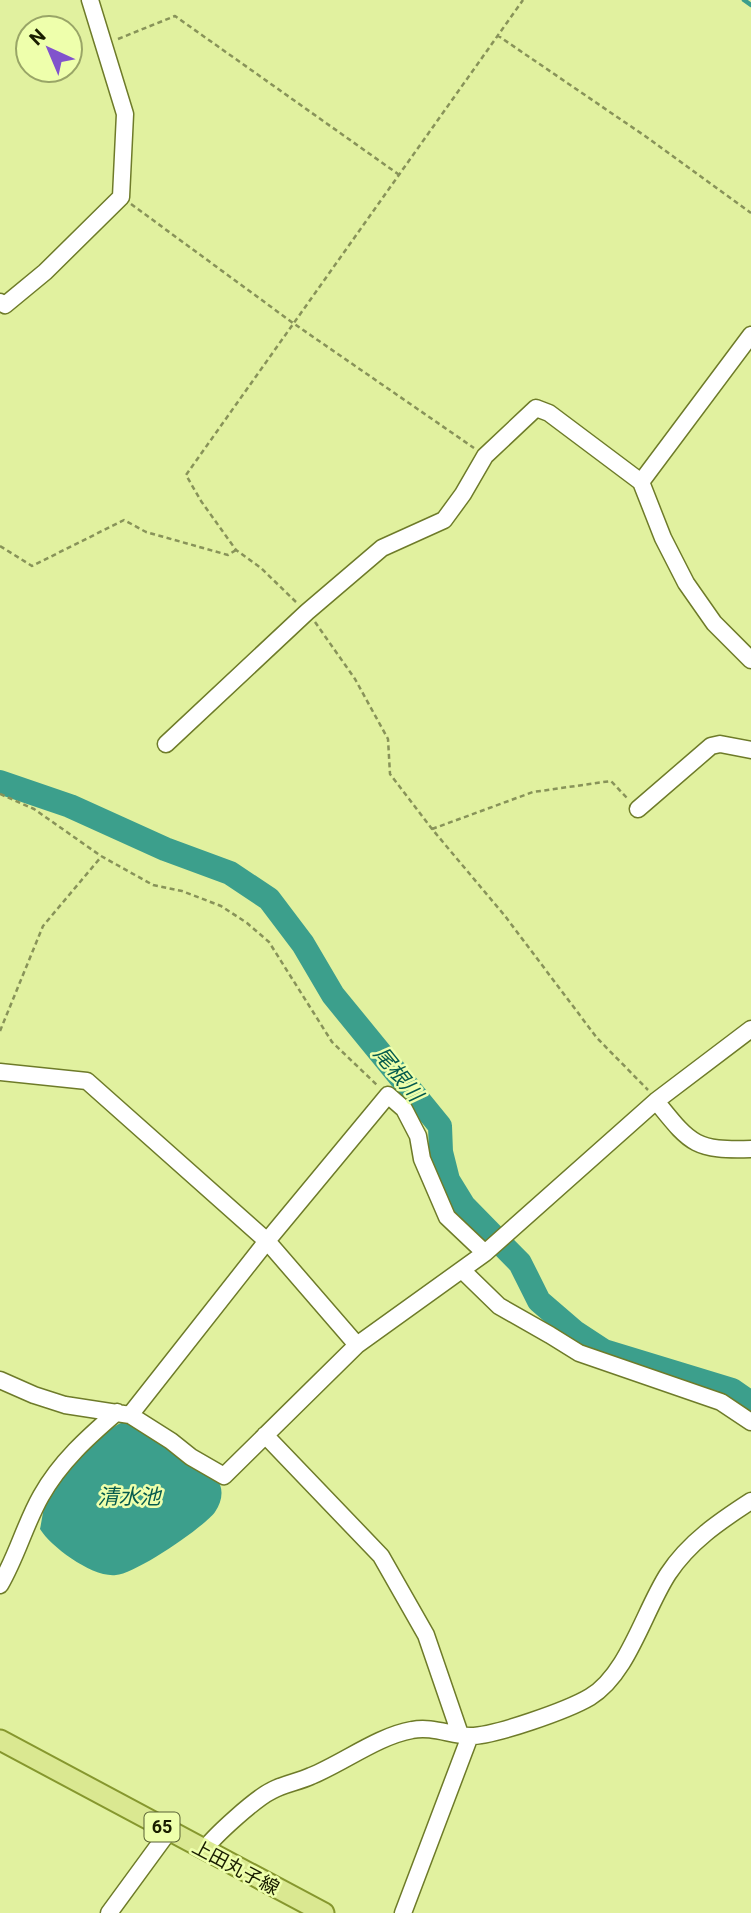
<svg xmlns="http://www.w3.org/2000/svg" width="751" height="1913" font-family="Roboto,'Noto Sans JP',sans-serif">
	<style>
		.water { fill: #3c9f8c }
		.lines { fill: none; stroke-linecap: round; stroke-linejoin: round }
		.stream { stroke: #3c9f8c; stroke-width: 4.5 }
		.river { stroke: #3c9f8c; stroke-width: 24 }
		.minor-casing { stroke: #6e7b29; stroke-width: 19 }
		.major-casing { stroke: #86972e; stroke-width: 23 }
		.path { stroke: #889359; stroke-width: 2.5; stroke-dasharray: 5 3.5; stroke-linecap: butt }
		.minor { stroke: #fff; stroke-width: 16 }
		.major { stroke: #dae891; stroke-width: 19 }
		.labels { text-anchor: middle; stroke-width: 5; stroke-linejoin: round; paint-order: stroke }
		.shield { fill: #eeffac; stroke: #596134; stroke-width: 2 }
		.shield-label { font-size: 18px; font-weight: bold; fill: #191d00 }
		.street-label { font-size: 19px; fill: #191d00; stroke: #eeffac }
		.water-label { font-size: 21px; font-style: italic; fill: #055b4e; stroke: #eeffac }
	</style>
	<rect width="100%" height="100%" fill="#e1f19f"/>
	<path class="water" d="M123,1422L137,1425L216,1477C224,1488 223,1500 215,1512C203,1528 135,1574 116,1575C93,1578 51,1547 40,1529C42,1520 43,1509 46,1501C58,1474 96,1434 123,1422Z"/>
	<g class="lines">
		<path class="stream" d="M744,0L751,5"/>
		<path class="river" d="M0,782L70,806L165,849L230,873L269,899L303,944L333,995L440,1126L441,1152L448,1180L464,1206L520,1263L539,1301L575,1332L604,1351L732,1390L751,1403"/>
		<g class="minor-casing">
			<path id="minor" d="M0,302L5,305L45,272L121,197L125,114L90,0
				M641,482L751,335
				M166,744L307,612L382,548L444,520L463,494L485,456L536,408L549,413L641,482L663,538L686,583L714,623L751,660
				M638,809L711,746L720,744L751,750
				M0,1072L87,1081L267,1241L357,1345
				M656,1101C690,1143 694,1151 751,1149
				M463,1271L499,1306L550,1335L579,1353L721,1402L751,1422
				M0,1380L34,1395L65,1405L130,1415L171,1441L191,1457L224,1476L357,1345L485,1253L656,1101L751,1029
				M130,1415L267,1241L388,1095L404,1109L418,1136L422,1159L447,1217L485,1253
				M265,1435L381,1556L426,1635L460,1734
				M0,1585C17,1556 25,1524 41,1496C60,1462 88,1437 117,1412
				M204,1850C215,1835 255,1799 271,1791C283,1784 298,1782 311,1776C343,1763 378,1736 412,1730C432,1726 450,1735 470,1736C495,1736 568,1710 590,1697C628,1674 644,1611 668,1574C689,1542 720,1521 751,1501
				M109,1913L169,1831
				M403,1913L470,1736"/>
		</g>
		<g class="major-casing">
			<path id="major" d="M0,1740L324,1913"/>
		</g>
		<path class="path" d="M497,35L645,136L751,213
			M118,39L175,16L398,174
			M131,204L293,323L474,448
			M0,546L32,566L124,520L146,532L228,555L236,550
			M296,602L261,568L236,550L201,501L186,475L523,0
			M315,622L355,679L388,739L390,774L432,829L505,916L597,1038L648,1090
			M0,794L34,809L101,856L153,885L182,891L221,906L247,923L269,942L332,1042L378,1086
			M432,829L533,792L611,781L627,798
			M0,1031L43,926L101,857"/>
		<use href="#minor" class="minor"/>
		<use href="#major" class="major"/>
	</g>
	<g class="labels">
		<rect class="shield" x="144.5" y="1812.5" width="35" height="29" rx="5"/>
		<g class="shield-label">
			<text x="162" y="1833">65</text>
		</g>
		<g class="street-label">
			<text transform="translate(236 1867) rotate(28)" y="7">上田丸子線</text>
		</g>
		<g class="water-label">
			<text transform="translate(398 1074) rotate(51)" y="7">尾根川</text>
			<text x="129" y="1504">清水池</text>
		</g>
	</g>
	<g transform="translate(49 49) rotate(316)"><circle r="33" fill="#eeffac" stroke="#99a567" stroke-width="2"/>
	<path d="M0-5L12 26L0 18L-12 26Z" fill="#8153cc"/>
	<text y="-10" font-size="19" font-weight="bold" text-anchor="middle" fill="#191d00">N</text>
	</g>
</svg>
